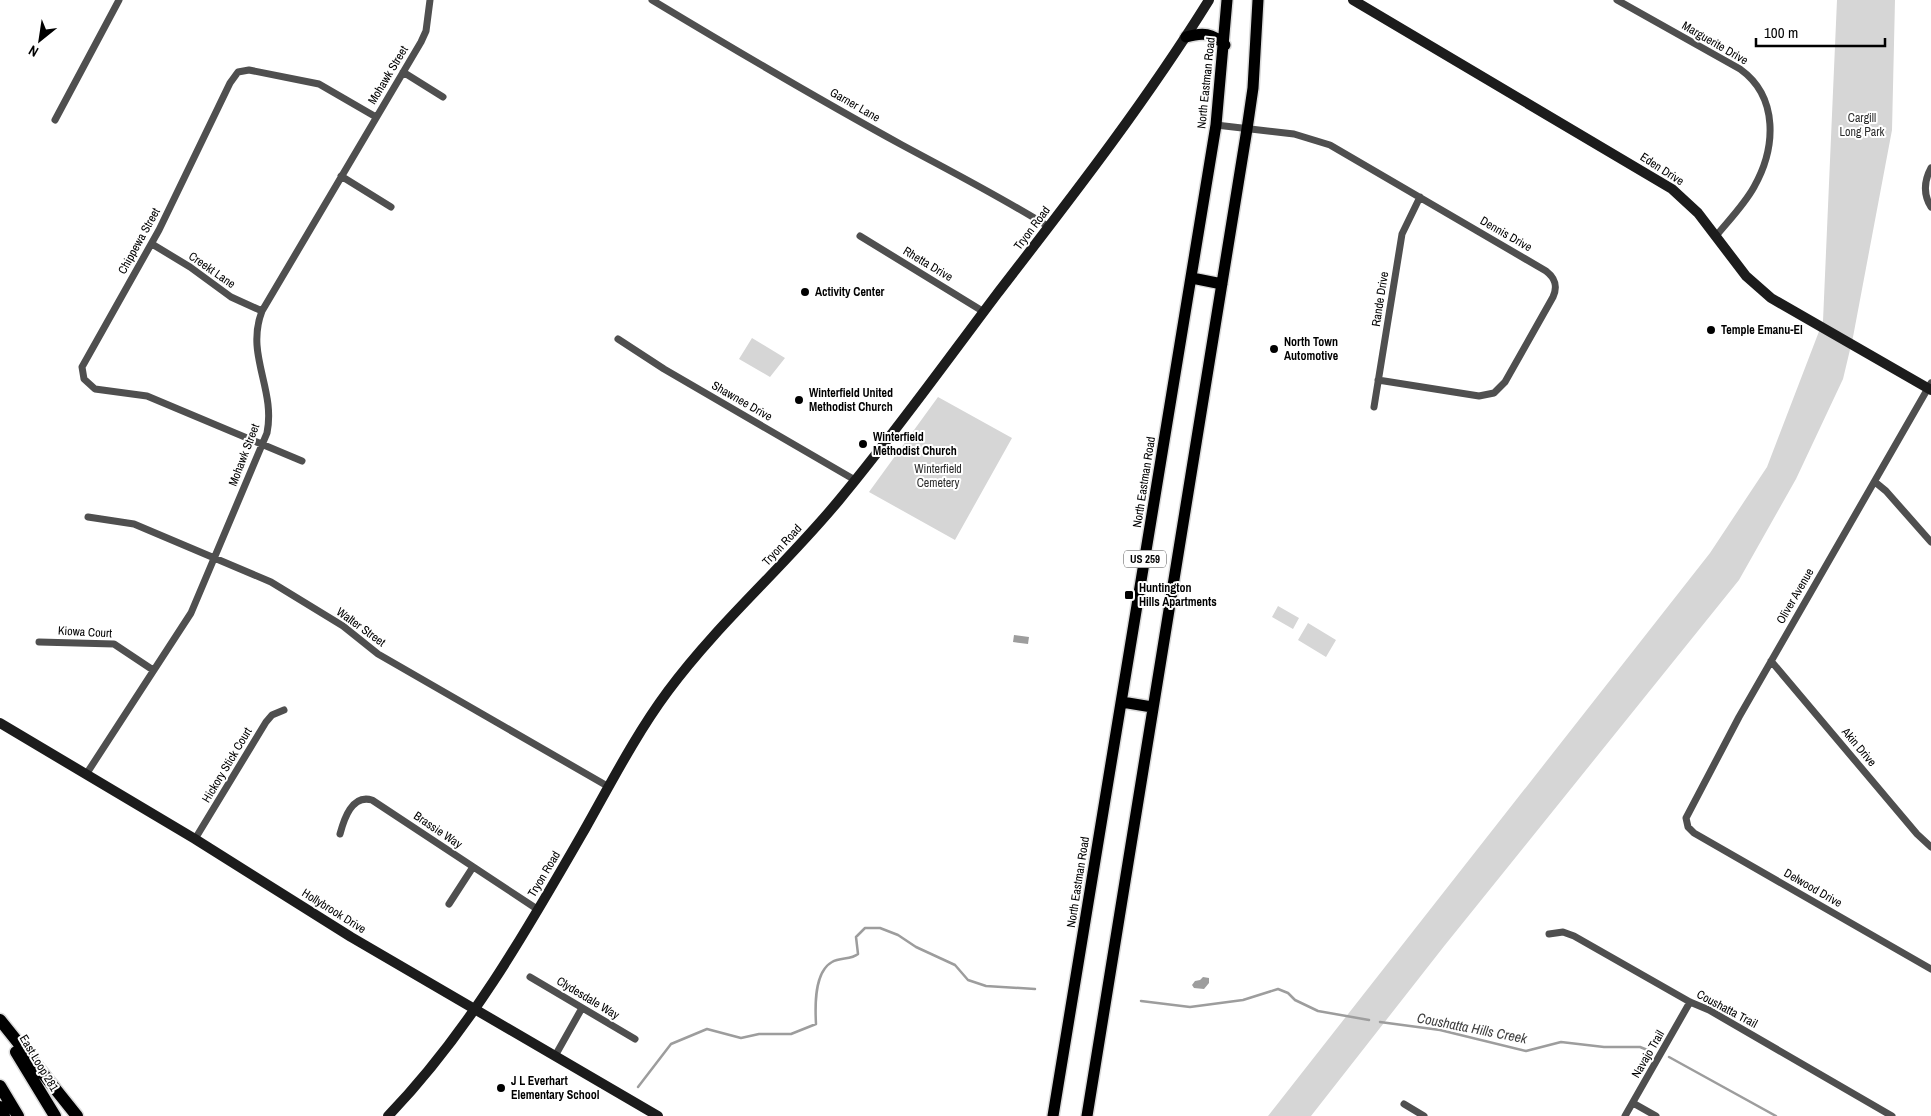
<svg xmlns="http://www.w3.org/2000/svg" width="1931" height="1116" font-family="'Archivo Narrow',sans-serif">
	<style>
		.green { fill: #d6d6d6 }
		.water { fill: #9d9d9d }
		.lines { fill: none; stroke-linecap: round; stroke-linejoin: round }
		.stream { stroke: #9d9d9d; stroke-width: 2.5 }
		.primary-casing { stroke: #dbdbdb; stroke-width: 14 }
		.highway-casing { stroke: #dbdbdb; stroke-width: 15 }
		.street { stroke: #4f4f4f; stroke-width: 7 }
		.secondary { stroke: #1c1c1c; stroke-width: 10 }
		.primary { stroke: #000; stroke-width: 11 }
		.highway { stroke: #000; stroke-width: 12 }
		.poi-dot { fill: #000; stroke: #fff; stroke-width: 2 }
		.labels { text-anchor: middle; stroke-width: 4; stroke-linejoin: round; paint-order: stroke }
		.shield { fill: #fff; stroke: #4c4c4c; stroke-width: 1 }
		.shield-label { font-size: 11px; font-weight: bold; fill: #000 }
		.street-label { font-size: 12px; fill: #000; stroke: #fff }
		.park-label { font-size: 12px; fill: #2d2d2d; stroke: #fff }
		.poi-label { font-size: 12px; font-weight: bold; fill: #000; stroke: #fff; text-anchor: start }
		.water-label { font-size: 14px; font-style: italic; fill: #3e3e3e; stroke: #fff }
	</style>
	<rect width="100%" height="100%" fill="#fff"/>
	<path class="green" d="M1837,0H1895L1892,130L1853,337L1843,379L1796,479L1739,580L1445,945L1311,1116H1268L1710,553L1767,467L1823,321Z
		M752,338L785,358L770,377L739,359Z
		M938,397L1012,438L955,540L869,492Z
		M1278,606L1299,618L1293,629L1272,617Z
		M1308,623L1336,640L1326,657L1298,640Z"/>
	<path class="water" d="M1014,635L1029,637L1028,644L1013,642Z
		M1203,977L1209,978V983L1204,989L1194,988L1192,985L1195,981L1200,980Z"/>
	<g class="lines">
		<path class="stream" d="M1141,1001L1190,1007L1243,1000L1278,989L1288,993L1295,1000L1318,1011L1369,1020
			M1380,1022L1440,1030L1526,1051L1561,1042L1604,1047H1640L1650,1051
			M1669,1057L1776,1116
			M638,1087L671,1044L707,1029L741,1038L759,1034H791L816,1024C815,1006 814,972 832,962C840,957 851,960 858,954L856,937L865,928H880L898,935L916,947L955,965L968,980L986,986L1035,989"/>
		<g class="primary-casing">
			<path id="primary" d="M1186,37C1203,32 1212,33 1225,45
				M1192,278L1222,284
				M1122,702L1152,707
				M1053,1116L1216,125L1227,0
				M1087,1116L1247,129L1253,88L1258,0"/>
		</g>
		<g class="highway-casing">
			<path id="highway" d="M0,1020L77,1116
				M16,1052L55,1116
				M0,1086L18,1116
				M0,1107L4,1116"/>
		</g>
		<path class="street" d="M652,0C735,50 818,99 902,145C952,172 1001,197 1049,227
			M1617,0L1740,69C1779,97 1776,148 1754,187C1744,205 1729,220 1716,236
			M403,72L443,97
			M55,120L119,0
			M1216,125L1294,134L1330,145L1546,271C1555,278 1558,286 1553,297L1505,382L1494,393L1479,396L1378,380
			M1931,168C1924,181 1923,194 1931,207
			M341,176L391,207
			M860,236L984,312
			M152,244L190,267L231,297L262,311
			M618,339L664,369L855,480
			M1931,383L1739,717L1686,818L1688,827L1694,833L1931,969
			M1374,407L1402,234L1420,197
			M302,461L147,396L95,389L84,379L82,367L159,230L230,83L238,72L249,70L319,84L376,117
			M1875,482L1886,491L1931,542
			M88,517L134,524L271,582L343,626L378,654L609,787
			M39,642L114,644L153,670
			M1771,661L1917,834L1931,847
			M87,773L191,613L267,433C276,389 245,355 262,311L421,42L426,31L430,0
			M340,834C344,819 352,794 372,800L537,909
			M195,839L266,722L272,715L284,710
			M449,904L473,867
			M1549,934L1563,932L1574,936L1690,1002L1709,1010L1892,1116
			M530,977L635,1039
			M555,1056L582,1008
			M1633,1103L1656,1116
			M1404,1104L1424,1116
			M1625,1116L1690,1002"/>
		<path class="secondary" d="M1353,0L1672,189L1698,213L1746,276L1771,298L1931,390
			M0,723L195,839L351,937L658,1116
			M388,1116C469,1032 527,930 585,829C611,783 636,734 668,691C719,622 785,566 840,499C895,433 945,363 997,294C1071,198 1145,103 1209,0"/>
		<use href="#primary" class="primary"/>
		<use href="#highway" class="highway"/>
	</g>
	<g class="poi-dot">
		<circle cx="805" cy="292" r="5"/>
		<circle cx="1711" cy="330" r="5"/>
		<circle cx="1274" cy="349" r="5"/>
		<circle cx="799" cy="400" r="5"/>
		<circle cx="863" cy="444" r="5"/>
		<rect x="1124" y="590" width="10" height="10" rx="2.5"/>
		<circle cx="501" cy="1088" r="5"/>
	</g>
	<g class="labels">
		<rect class="shield" x="1124" y="550.5" width="42" height="17" rx="4"/>
		<g class="shield-label">
			<text x="1145" y="563">US 259</text>
		</g>
		<g class="street-label">
			<text transform="translate(1715 43) rotate(30)" y="4">Marguerite Drive</text>
			<text transform="translate(388 75) rotate(-59)" y="4">Mohawk Street</text>
			<text transform="translate(1206 83) rotate(-84)" y="4">North Eastman Road</text>
			<text transform="translate(855 105) rotate(30)" y="4">Garner Lane</text>
			<text transform="translate(1662 169) rotate(33)" y="4">Eden Drive</text>
			<text transform="translate(1032 228) rotate(-53)" y="4">Tryon Road</text>
			<text transform="translate(1506 234) rotate(30)" y="4">Dennis Drive</text>
			<text transform="translate(139 241) rotate(-61)" y="4">Chippewa Street</text>
			<text transform="translate(928 264) rotate(31)" y="4">Rhetta Drive</text>
			<text transform="translate(212 270) rotate(35)" y="4">Creekt Lane</text>
			<text transform="translate(1380 299) rotate(-81)" y="4">Rande Drive</text>
			<text transform="translate(742 401) rotate(30)" y="4">Shawnee Drive</text>
			<text transform="translate(244 455) rotate(-69)" y="4">Mohawk Street</text>
			<text transform="translate(1144 482) rotate(-81)" y="4">North Eastman Road</text>
			<text transform="translate(782 545) rotate(-47)" y="4">Tryon Road</text>
			<text transform="translate(1795 596) rotate(-60)" y="4">Oliver Avenue</text>
			<text transform="translate(361 627) rotate(36)" y="4">Walter Street</text>
			<text transform="translate(85 632) rotate(3)" y="4">Kiowa Court</text>
			<text transform="translate(1859 747) rotate(50)" y="4">Akin Drive</text>
			<text transform="translate(227 765) rotate(-59)" y="4">Hickory Stick Court</text>
			<text transform="translate(438 830) rotate(34)" y="4">Brassie Way</text>
			<text transform="translate(544 874) rotate(-59)" y="4">Tryon Road</text>
			<text transform="translate(1078 882) rotate(-81)" y="4">North Eastman Road</text>
			<text transform="translate(1813 888) rotate(30)" y="4">Delwood Drive</text>
			<text transform="translate(334 911) rotate(32)" y="4">Hollybrook Drive</text>
			<text transform="translate(588 998) rotate(31)" y="4">Clydesdale Way</text>
			<text transform="translate(1727 1009) rotate(28)" y="4">Coushatta Trail</text>
			<text transform="translate(1648 1054) rotate(-60)" y="4">Navajo Trail</text>
			<text transform="translate(39 1063) rotate(59)" y="4">East Loop 281</text>
		</g>
		<g class="park-label">
			<text x="1862" y="122">Cargill<tspan x="1862" dy="14">Long Park</tspan></text>
			<text x="938" y="473">Winterfield<tspan x="938" dy="14">Cemetery</tspan></text>
		</g>
		<g class="poi-label">
			<text x="815" y="296">Activity Center</text>
			<text x="1721" y="334">Temple Emanu-El</text>
			<text x="1284" y="346">North Town<tspan x="1284" dy="14">Automotive</tspan></text>
			<text x="809" y="397">Winterfield United<tspan x="809" dy="14">Methodist Church</tspan></text>
			<text x="873" y="441">Winterfield<tspan x="873" dy="14">Methodist Church</tspan></text>
			<text x="1139" y="592">Huntington<tspan x="1139" dy="14">Hills Apartments</tspan></text>
			<text x="511" y="1085">J L Everhart<tspan x="511" dy="14">Elementary School</tspan></text>
		</g>
		<g class="water-label">
			<text transform="translate(1472 1028) rotate(11)" y="5">Coushatta Hills Creek</text>
		</g>
	</g>
	<g transform="translate(40 40) rotate(210)" stroke="#ffffff" stroke-width="4" paint-order="stroke">
	<path d="M0-4L9 19L0 12L-9 19Z" fill="#000000"/>
	<text y="-8" font-size="14" font-weight="bold" text-anchor="middle" fill="#000000">N</text>
	</g>
	<path d="M1756 38v8h129v-8" fill="none" stroke="#000000" stroke-width="2.5"/>
	<text x="1764" y="38" font-size="15" fill="#000000" stroke="#ffffff" stroke-width="4" paint-order="stroke">100 m</text>
</svg>
